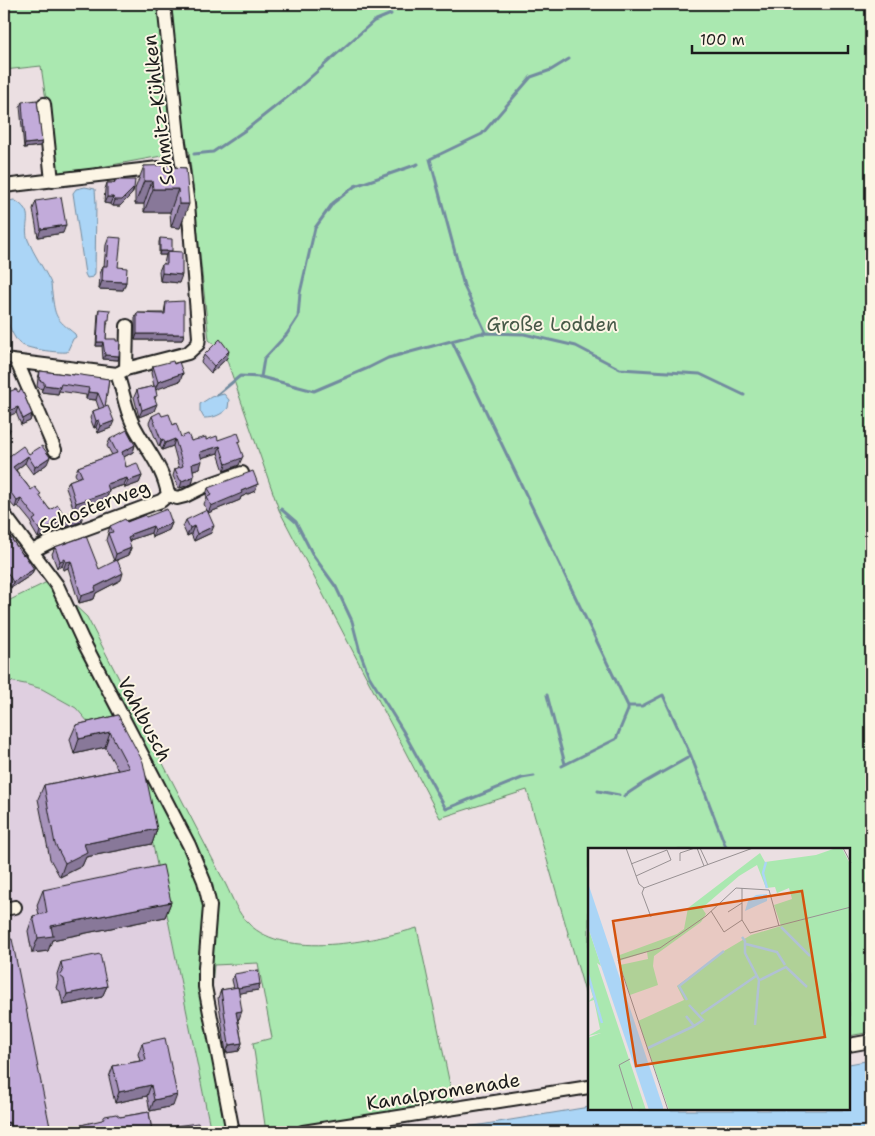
<svg xmlns="http://www.w3.org/2000/svg" width="875" height="1136" font-family="'Shantell Sans',sans-serif">
	<style>
		.built { fill: #dfcfe0 }
		.green { fill: #aae8b0; stroke: #638266 }
		.water { fill: #abd5f6; stroke: #728b9f }
		.lines { fill: none; stroke-linecap: round; stroke-linejoin: round }
		.stream { stroke: #728b9f; stroke-width: 3 }
		.minor-casing { stroke: #1c1c1c; stroke-width: 16 }
		.minor { stroke: #fcf5e5; stroke-width: 12 }
		.wall { fill: #a793bb; stroke: #1c1c1c }
		.shaded-wall { fill: #887899; stroke: #1c1c1c }
		.building { fill: #c2abda; stroke: #1c1c1c }
		.labels { text-anchor: middle; stroke-width: 4; stroke-linejoin: round; paint-order: stroke }
		.street-label { font-size: 19px; fill: #1c1c1c; stroke: #fcf5e5 }
		.park-label { font-size: 19px; fill: #475948; stroke: #fcf5e5 }
		.inset-river { fill: none; stroke: #abd5f6; stroke-width: 2.5 }
		.inset-road { fill: none; stroke: #989193; stroke-width: 1 }
		.view { fill: #d4530e; fill-opacity: 0.15; stroke: #d4530e; stroke-width: 2.5 }
		.inset-edge { fill: none; stroke: #1c1c1c; stroke-width: 2.5 }
	</style>
	<rect width="100%" height="100%" fill="#ebdfe2"/>
	<filter id="ink" filterUnits="userSpaceOnUse"><feTurbulence type="fractalNoise" baseFrequency=".02" numOctaves="2"/><feDisplacementMap in="SourceGraphic" scale="10" xChannelSelector="R" yChannelSelector="G"/><feConvolveMatrix kernelMatrix="1 2 1 2 8 2 1 2 1" color-interpolation-filters="sRGB"/></filter>
	<g filter="url(#ink)">
		<path class="built" d="M4,680L25,684L42,689L76,708L95,730L138,771L211,1132H4Z"/>
		<path class="green" d="M4,4H871V1032L849,1036V850H589V1006L527,790L440,818L279,510L224,352L209,340L189,151L57,175L41,66L4,70Z
			M49,581L87,617L226,885C232,897 238,914 249,924C286,960 373,941 417,928L454,1104L266,1132L253,1043L272,1038L258,963L214,965C207,1020 226,1078 238,1132H211L138,771L95,730L76,708L42,689L25,684L4,680V598L6,602Z"/>
		<path class="water" d="M85,187L95,189L96,204L95,273L93,277L87,278L85,274L73,193L76,189Z
			M14,200C37,213 22,223 28,240C34,255 43,267 50,281C52,285 51,289 52,293C55,317 55,318 75,334L76,337L73,339L67,352C58,353 25,349 19,343C11,334 6,319 4,307C2,296 4,284 4,272C4,249 4,226 4,202Z
			M224,394L229,400L228,408C221,415 214,418 204,418L200,411V404L211,397Z
			M871,1060V1132H438L589,1107V1110H849V1064Z"/>
		<g class="lines">
			<path class="stream" d="M194,154L213,152L247,129L295,91L374,21L391,14
				M486,333L464,286L430,159L482,134L531,77L551,70L569,59
				M452,341L628,706
				M261,377L264,359L287,334L298,317L300,293L315,228L333,203L355,186L418,164
				M217,395L240,376L261,377L314,391L368,368L388,358L481,333L524,334L576,346L620,369L700,374L744,395
				M281,509L296,522L313,555L336,587L352,621L360,652L369,676L403,731L446,809L522,778L534,776
				M547,695L565,764
				M691,756L727,850
				M562,766L616,739L628,710V706H642L663,695L691,756L645,782L624,796
				M598,791L619,795"/>
			<g class="minor-casing">
				<path id="minor" d="M44,104L52,181
					M4,186L158,168
					M4,360L117,374L126,369L188,353L198,344L199,337L188,204L178,136L164,4
					M17,362L55,450
					M126,369L127,326
					M168,495L177,498L185,496L205,486L242,473
					M4,514L57,585L82,639L189,845L204,881L210,906L205,968V987L233,1132
					M32,551L52,541L161,501L168,495C164,467 144,447 132,422C125,407 123,390 117,374
					M4,909L15,907
					M849,1045L871,1041
					M303,1132L589,1087"/>
			</g>
			<use href="#minor" class="minor"/>
		</g>
		<path class="wall" d="M22,102L40,146L24,148L20,106Z
			M144,166L186,168L180,228L171,227L170,212H144V204H135V189Z
			M115,180L134,188L132,194L120,206H113L110,204L104,203L105,189L107,183H114Z
			M36,201L63,233L38,237L33,209Z
			M109,237L118,267L126,282L123,290L99,289L100,274L103,266H104L106,245Z
			M160,238L172,252L179,283L160,281L159,271L162,264H164L165,259L166,255H159V242Z
			M166,302L184,334L182,340H135V318L137,313H164L165,307Z
			M99,309L108,324H107L106,339L118,360L103,359L102,346H96L98,313Z
			M204,355L227,358L211,373L201,362Z
			M174,364L183,373L180,381L156,389L154,411L139,417L134,397L137,390L154,386L151,373L153,366Z
			M40,371L109,379L105,407L111,428L98,433L96,427L94,428L90,418L93,411L99,409L96,400L86,399V395L59,391L58,394L41,392L42,389L37,387L38,378Z
			M8,392H18L32,414L30,421L21,425Z
			M152,416H162L173,425L181,437L191,441L206,440H218L239,446V465L224,471L218,453L201,458L200,468L193,470L192,484L180,488L178,487L173,476L175,469L179,468L173,446L162,450L160,446L159,447L149,423Z
			M4,423L10,429L8,435L4,440Z
			M110,439L135,445L133,452L124,457L126,467L142,476L139,483L125,488L124,485L109,490L107,498L98,502L74,510L66,488L69,481L77,478L75,474L78,467L112,455L107,446Z
			M4,452L8,457L29,454L47,464L33,474L25,463L16,470L31,490L40,497L50,510L81,522L63,528L62,527L38,538L31,526L32,523L18,506L15,508L8,500L7,501L4,497Z
			M258,484L255,491L241,497L240,500L208,513L204,504L207,497L206,495L208,488Z
			M146,517L172,523L169,530L152,537L151,533L130,540L129,543L131,548L128,555L114,561L106,540L110,526L127,522Z
			M186,520L211,533L194,541L191,534L187,536L183,527Z
			M4,529L34,569L31,575L11,588L4,576Z
			M55,547L121,580L96,593L94,599L79,603L68,568L63,570L62,566L57,568L52,554Z
			M118,715L157,829L152,844L86,857L82,866L60,877L50,859L38,799L44,785L118,770L105,747L74,754L70,739L76,725Z
			M43,890L171,902L165,917L52,940L48,951L32,953L28,931L33,916L39,915L37,905Z
			M4,940L51,1132H4Z
			M61,962L107,986L102,997L63,1005L60,991L56,988L58,981L57,974Z
			M234,974L260,984L258,990L239,993V1019L238,1020L242,1043L239,1051L226,1053L218,998L221,990L234,988L232,980Z
			M142,1043L173,1106L150,1111L147,1096L115,1103L109,1077L113,1066L140,1061L138,1054Z
			M149,1112L152,1132H78L81,1125L120,1117Z"/>
		<path class="shaded-wall" d="M42,142L40,146L24,148L25,144Z
			M144,181H152L144,204H135Z
			M134,188L132,194L120,206H113L115,200Z
			M153,189H178L170,212H144Z
			M107,197H113L110,204L104,203Z
			M179,204H189L180,228L171,227Z
			M66,225L63,233L38,237L41,229Z
			M160,251H172H167L166,255H159Z
			M162,273L182,275L179,283L160,281Z
			M102,281L126,282L123,290L99,289Z
			M137,334H184L182,340H135Z
			M97,342H103L102,346H96Z
			M229,351L227,358L211,373L214,366Z
			M105,355L119,356L118,360L103,359Z
			M183,373L180,381L155,390L158,382Z
			M44,385L60,387L58,394L41,392Z
			M88,392L98,393L96,400L86,399Z
			M157,404L154,411L139,417L142,410Z
			M18,407L16,413L4,418V413Z
			M32,414L30,421L21,425L23,419Z
			M99,420L96,427L94,428L96,421Z
			M114,421L111,428L98,433L101,426Z
			M10,429L8,435L4,440L6,434Z
			M163,439L160,446L159,447L161,440Z
			M175,439L173,446L162,450L165,443Z
			M135,445L133,452L120,459L122,452Z
			M220,446L218,453L197,459L200,452Z
			M28,456L25,463L11,474L13,467Z
			M243,456L239,465L224,471L226,464Z
			M50,457L47,464L33,474L35,467Z
			M202,461L200,468L190,471L192,464Z
			M142,476L139,483L125,488L128,481Z
			M194,476L192,484L180,488L182,481Z
			M127,478L124,485L105,491L107,484Z
			M258,484L255,491L241,497L240,500L208,513L211,506L241,491Z
			M109,491L107,498L98,502L74,510L76,503Z
			M21,499L18,506L15,508L17,501Z
			M83,515L81,522L63,528L66,521Z
			M64,520L62,527L38,538L40,531Z
			M172,523L169,530L152,537L155,530Z
			M153,526L151,533L130,540L129,543L128,538L131,534Z
			M194,526L191,534L187,536L190,528Z
			M214,526L211,533L194,541L197,534Z
			M131,548L128,555L114,561L116,554Z
			M65,559L62,566L57,568L60,561Z
			M71,561L68,568L63,570L66,562Z
			M34,569L31,575L11,588L13,582Z
			M123,573L121,580L96,593L94,599L79,603L81,596L95,587Z
			M110,732L105,747L74,754L79,739Z
			M157,829L152,844L86,857L82,866L60,877L65,863L84,844Z
			M171,902L165,917L52,940L48,951L32,953L38,938L51,926Z
			M260,984L258,990L235,994L237,988Z
			M107,986L102,997L63,1005L67,994Z
			M242,1011L239,1019L233,1020L236,1012Z
			M242,1043L239,1051L226,1053L229,1045Z
			M151,1085L147,1096L115,1103L119,1092Z
			M177,1095L173,1106L150,1111L154,1100Z
			M9,1122L5,1131L4,1132V1123Z"/>
		<path class="building" d="M37,100L42,142L25,144L22,102Z
			M173,165V167L186,168L189,204H179L178,189H153L152,181H144V166Z
			M115,180H135L134,188L122,200H115L113,197H107V183H115Z
			M61,197L66,225L41,229L36,201Z
			M109,237L121,238L118,267L127,268L126,282L102,281L103,266H107Z
			M160,238L172,239V251H160Z
			M167,251L182,252V275L162,273V264H167Z
			M184,301V334H137V313L165,314L166,302Z
			M99,309L110,310L109,320H107L106,339H116V341H120L119,356L105,355L103,342H97Z
			M4,327H7L5,342H4Z
			M220,339L229,351L214,366L204,355Z
			M173,361L174,364L179,362L183,373L158,382L153,366Z
			M4,363L11,364L8,392L16,389L18,392L22,390L32,414L23,419L18,407L4,413Z
			M40,371L74,375V374L109,379L105,407L108,406L114,421L101,426L99,420L96,421L93,411L104,407L98,393L88,392L89,388L61,384L60,387L44,385V382L39,380Z
			M155,386L157,396L154,397L157,404L142,410L137,390Z
			M160,412L162,416L169,414L173,425L176,423L181,437L188,434L191,441L206,437V440L217,436L218,440L238,433L241,441L238,442L243,456L242,458L226,464L220,446L200,452L202,461L192,464L194,476L182,481L180,480L175,469L183,466L175,439L165,443L163,439L161,440L152,416Z
			M4,423L10,429L6,434L4,432Z
			M127,430L135,445L122,452L126,467L137,463L142,476L128,481L127,478L107,484L109,491L100,495L76,503L69,481L82,476L78,467L117,453L110,439Z
			M23,446L29,454L42,446L50,457L35,467L28,456L13,467L31,490L35,487L41,494L39,495L50,510L58,505L64,515L81,508L83,515L66,521L64,520L40,531L33,520L36,518L21,499L17,501L11,493L9,494L4,486V452L8,457Z
			M253,471L258,484L241,491L242,493L211,506L207,497L212,495L208,488Z
			M167,509L172,523L155,530L153,526L131,534L132,536L128,538L131,548L116,554L108,533L113,532L110,526L125,519L127,522L145,515L146,517Z
			M207,510L214,526L197,534L194,526L190,528L186,520Z
			M4,529L23,555L24,554L34,569L13,582L4,567L5,566L4,565Z
			M86,536L99,569L117,560L123,573L95,587L96,591L81,596L71,561L66,562L65,559L60,561L55,547Z
			M118,715L143,762L157,829L84,844L87,852L65,863L55,844L44,785L129,768L110,732L79,739L76,725Z
			M163,865L171,902L51,926L53,936L38,938L33,916L47,913L43,890Z
			M12,939L51,1132H11L9,1122L4,1123V940Z
			M100,954L107,986L67,994L64,979L60,976L63,972L61,962Z
			M258,970L260,984L238,988L237,987L234,974Z
			M238,987L242,1011L236,1012L242,1043L229,1045L221,990Z
			M165,1038L177,1095L154,1100L151,1085L119,1092L113,1066L146,1060L142,1043Z
			M149,1112L152,1132H82L81,1125L102,1120L105,1116L116,1114L120,1117Z
			M198,1123L200,1132H176L175,1126Z"/>
	</g>
	<g class="labels">
		<g class="street-label">
			<text transform="translate(158 110) rotate(-97)" y="7">Schmitz-Kühlken</text>
			<text transform="translate(94 506) rotate(-21)" y="7">Schosterweg</text>
			<text transform="translate(145 719) rotate(62)" y="7">Vahlbusch</text>
			<text transform="translate(443 1091) rotate(-9)" y="7">Kanalpromenade</text>
		</g>
		<g class="park-label">
			<text x="552" y="331">Große Lodden</text>
		</g>
	</g>
	<g transform="translate(588 848)">
		<rect width="262" height="262" fill="#ebdfe2"/>
		<path d="M248,0H254L263,18L262,262H81L50,173L96,152L89,138L136,103L163,87L193,78L186,57L204,51L201,40L189,45L187,39L178,40L169,17L151,28L114,60L118,66L113,74L66,108L65,118L70,137L42,147L32,117L60,111L59,104L31,113L29,108L89,86L96,81L100,60L172,5L177,14L228,7ZM0,79L13,118L9,115L58,262H0V190L13,185L0,188L12,181L6,152L0,154L5,149L0,132Z" fill="#aae8b0"/>
		<path d="M0,35L75,259V262H61L0,79ZM179,46V53L157,63L160,53L168,47Z" fill="#abd5f6"/>
		<path class="inset-river" d="M178,14L175,25L179,40M193,79L222,108M154,89L157,93V105L171,132L167,177M158,96L189,104L197,117M0,126L14,175M172,132L198,119L219,139M99,152L91,138L136,103M113,166L168,128M98,168L106,178L115,172L101,157M60,200L106,178"/>
		<path class="inset-road" d="M38,0L51,36L56,40M109,0L116,18M112,0L120,17M255,0L263,15M92,13V5L107,0M43,16L79,2L83,12L48,28M56,40L165,0M56,40L54,45L63,69M154,40V72L162,85L263,59M123,63L136,84L154,72M140,64L154,55M42,211L31,217L45,262M80,262L30,112L72,100L118,68L148,40L181,42L191,78"/>
		<path class="view" d="M214,43L237,189L48,218L25,73Z"/>
		<rect width="262" height="262" class="inset-edge"/>
	</g>
	<rect width="875" height="1136" fill="none" stroke="#fcf5e5" stroke-width="20"/>
	<rect x="10" y="10" width="855" height="1116" fill="none" stroke="#1c1c1c" stroke-width="2" filter="url(#ink)"/>
	<path d="M692 45v8h156v-8" fill="none" stroke="#1c1c1c" stroke-width="2.5"/>
	<text x="700" y="45" font-size="15" fill="#1c1c1c" stroke="#fcf5e5" stroke-width="4" paint-order="stroke">100 m</text>
</svg>
